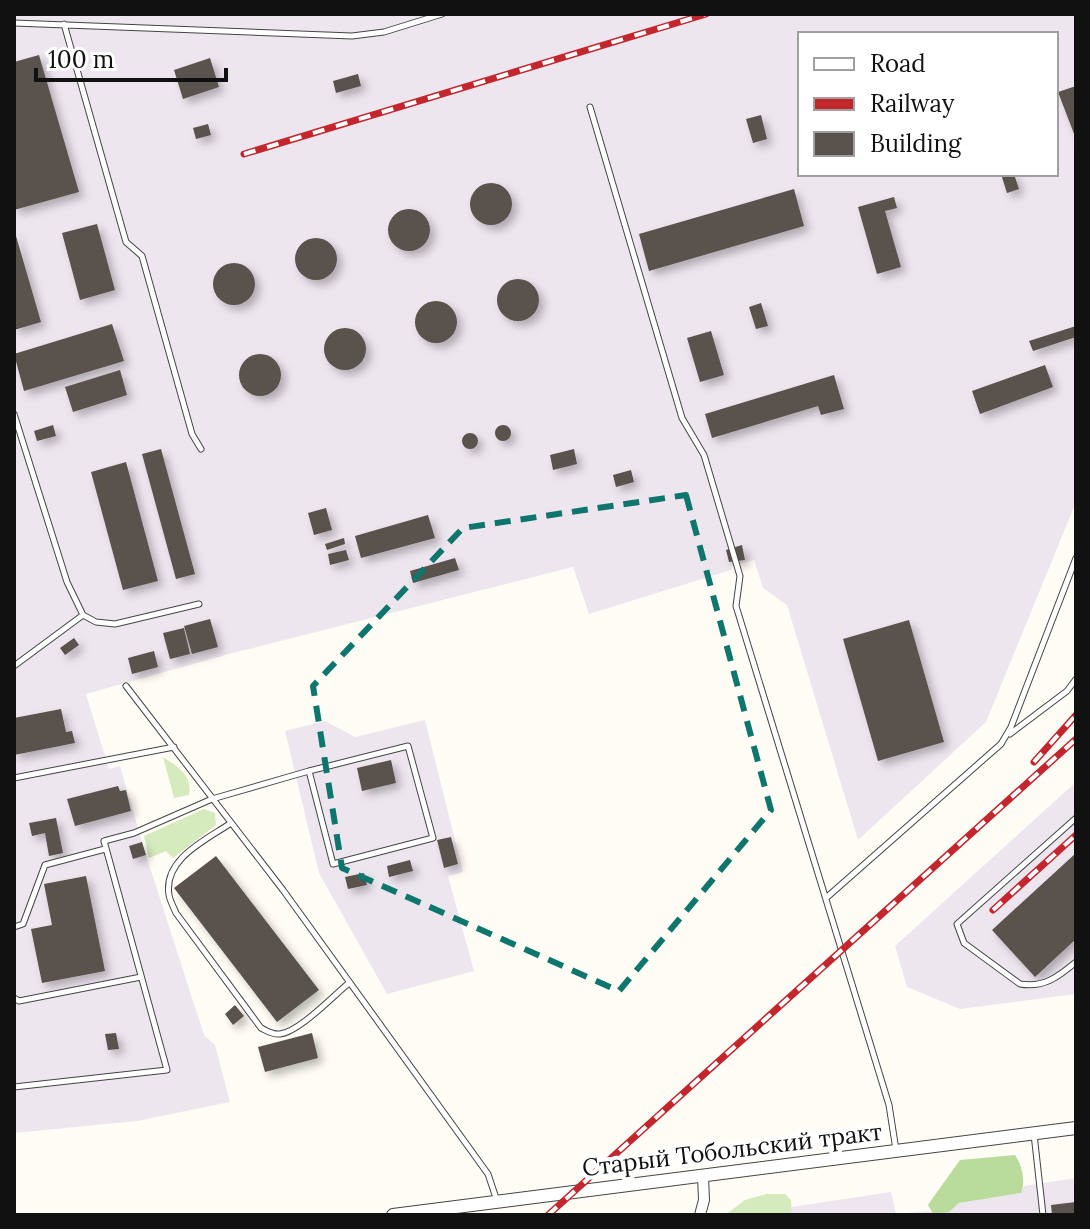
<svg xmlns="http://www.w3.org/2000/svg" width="1090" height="1229" font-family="Lora,serif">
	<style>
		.industrial { fill: #eee6ef; fill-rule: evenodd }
		.green { fill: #d5ebbd }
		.forest { fill: #b9dc9c }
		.building { fill: #5a524d; filter: url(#shadow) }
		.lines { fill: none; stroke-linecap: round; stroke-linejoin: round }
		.service-casing { stroke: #444; stroke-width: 7 }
		.minor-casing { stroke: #444; stroke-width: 12 }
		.tertiary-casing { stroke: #444; stroke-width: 14 }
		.service { stroke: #fff; stroke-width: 5 }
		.minor { stroke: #fff; stroke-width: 10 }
		.tertiary { stroke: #fff; stroke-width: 12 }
		.rail-casing { stroke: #c4262e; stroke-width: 7 }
		.rail { stroke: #fff; stroke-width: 4; stroke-dasharray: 12; stroke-linecap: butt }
		.marked { fill: none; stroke: #0f766e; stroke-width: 6; stroke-dasharray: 16 10; stroke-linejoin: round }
		.labels { text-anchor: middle; stroke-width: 8; stroke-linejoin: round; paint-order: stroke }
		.street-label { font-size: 24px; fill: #111; stroke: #fff }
	</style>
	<defs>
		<filter id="shadow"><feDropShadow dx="5" dy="5" stdDeviation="4" flood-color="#0004"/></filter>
	</defs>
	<rect width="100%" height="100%" fill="#fffdf5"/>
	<path class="industrial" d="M14,14H1076V502L986,722L858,840L787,605L763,588L754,560L731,566V570L589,614L573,567L229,654L86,694L109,769L120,766L146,855L204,1035L215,1045L230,1102L137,1121L14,1133ZM800,34H1056V174H800Z
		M425,720L463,872L448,876L474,971L387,994L319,873L285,731L325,721L355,737Z
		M1076,782V994L960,1009L907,987L895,946Z
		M1076,1178V1215H792L791,1207L891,1192L896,1214L929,1211L934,1214L949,1211L959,1203L1021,1193L1024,1186Z"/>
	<path class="green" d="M163,757C177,766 193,775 189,795L174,798Z
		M204,809L215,813L216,825L173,858L166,851L149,858L144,836Z
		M766,1194H785L791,1200L792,1215H725L745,1200Z"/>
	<path class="forest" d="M1015,1155C1022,1165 1026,1182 1021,1193L959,1203L949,1212L933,1214L928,1205L932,1199L960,1160Z"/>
	<path class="building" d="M39,55L79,192L14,210V62Z
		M210,58L219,87L183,99L174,70Z
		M358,74L361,86L336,93L333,81Z
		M1076,86V139L1058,92Z
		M761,115L767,139L753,143L746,119Z
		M208,124L211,135L196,139L193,128Z
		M1001,174H1014L1019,189L1007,193Z
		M470 204a21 21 0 1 1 42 0a21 21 0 1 1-42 0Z
		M794,189L804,226L649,271L639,234Z
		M894,197L897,208L885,211L901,267L877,274L858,207Z
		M388 230a21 21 0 1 1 42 0a21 21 0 1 1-42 0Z
		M97,224L115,290L80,300L62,233Z
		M14,229L41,322L14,330Z
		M295 259a21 21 0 1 1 42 0a21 21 0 1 1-42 0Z
		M213 284a21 21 0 1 1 42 0a21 21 0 1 1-42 0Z
		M497 300a21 21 0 1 1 42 0a21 21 0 1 1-42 0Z
		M415 322a21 21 0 1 1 42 0a21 21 0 1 1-42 0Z
		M761,303L768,326L756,329L749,307Z
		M112,324L124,361L24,391L14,354Z
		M1076,326V337L1033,351L1029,341Z
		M324 349a21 21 0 1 1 42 0a21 21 0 1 1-42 0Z
		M711,331L724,375L700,382L687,338Z
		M239 375a21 21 0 1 1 42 0a21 21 0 1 1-42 0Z
		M1045,365L1053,387L980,414L972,391Z
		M120,370L127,395L73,412L65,387Z
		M834,375L844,409L821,415L818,406L712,438L705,414Z
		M53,425L56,436L37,441L34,431Z
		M495 433a8 8 0 1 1 16 0a8 8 0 1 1-16 0Z
		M462 441a8 8 0 1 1 16 0a8 8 0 1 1-16 0Z
		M161,449L195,574L176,579L142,454Z
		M574,449L577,464L553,470L550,455Z
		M126,462L158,581L123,590L91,472Z
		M631,470L634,482L616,487L613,475Z
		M326,508L332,530L314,535L308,513Z
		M428,515L435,538L361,558L355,536Z
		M344,538L345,544L327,550L325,544Z
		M742,545L745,560L729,562L726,550Z
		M346,550L349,560L330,565L328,554Z
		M455,558L459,570L413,583L410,571Z
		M210,619L218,647L192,654L184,626Z
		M909,620L944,742L878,761L843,639Z
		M184,628L190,654L170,659L163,633Z
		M74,638L79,645L65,655L60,648Z
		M154,651L158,667L132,674L128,658Z
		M61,709L66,732L72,731L75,743L14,755V718Z
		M391,760L396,783L362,791L357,768Z
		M118,786L120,791L126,790L131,811L75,826L67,799Z
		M56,818L63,853L49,856L45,833L32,836L29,823Z
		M451,837L458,864L444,868L437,840Z
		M142,842L146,855L133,859L129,846Z
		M1076,853V939L1035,977L992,930Z
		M216,856L319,990L277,1022L174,888Z
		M410,860L413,871L389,877L387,866Z
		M364,873L367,885L348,889L345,877Z
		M86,876L105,971L42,983L31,929L52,925L44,884Z
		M235,1005L244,1016L233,1025L225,1014Z
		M116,1033L119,1049L108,1050L105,1034Z
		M312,1033L318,1058L265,1072L258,1047Z
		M1076,1202V1215H1052L1051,1205Z"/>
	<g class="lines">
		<g class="service-casing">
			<path id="service" d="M14,23L352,36L384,32L442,14
				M64,24L126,242L142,256L192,434L201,449
				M590,107L682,418L704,455L740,576L736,606L889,1105L896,1150
				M14,414L67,582L83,615L96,622L115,624L199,604
				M14,666L83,615
				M126,686L283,890L488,1174L497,1201
				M1010,734L1067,691L1076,679
				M14,778L174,747
				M1076,818L957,924L964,943L1020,984C1044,988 1058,977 1076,962
				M231,823C206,840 163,859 169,895C170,901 174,908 176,913L261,1028C267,1031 273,1035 280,1034C299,1032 333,996 349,983
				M826,898L1001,744L1011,727L1076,558
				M14,927L23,924L45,865L105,849
				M14,998L19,1001L141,977
				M14,1087L167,1070L104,841L134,833L212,799L295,775L309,771L408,746L433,838L333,864L309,771
				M1034,1134L1043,1215"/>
		</g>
		<g class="minor-casing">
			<path id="minor" d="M700,1215L704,1200L703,1176"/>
		</g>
		<g class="tertiary-casing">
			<path id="tertiary" d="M393,1215L1076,1128"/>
		</g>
		<use href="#service" class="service"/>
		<use href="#minor" class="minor"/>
		<use href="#tertiary" class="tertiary"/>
		<g class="rail-casing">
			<path id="rail" d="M244,154L706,14
				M1034,762L1076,715
				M993,910L1076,835
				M548,1215L1076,739"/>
		</g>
		<use href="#rail" class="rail"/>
	</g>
	<path class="marked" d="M686,495L771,810L619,991L342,868L313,686L463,528Z"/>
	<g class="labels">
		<g class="street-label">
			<text transform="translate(732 1150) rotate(-7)" y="8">Старый Тобольский тракт</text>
		</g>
	</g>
	<rect width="1090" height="1229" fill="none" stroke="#111111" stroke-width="32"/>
	<rect x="798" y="32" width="260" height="144" fill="#ffffff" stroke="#a0a0a0" stroke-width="2"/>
	<rect x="814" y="58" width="40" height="12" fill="#ffffff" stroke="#a0a0a0" stroke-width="2"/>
	<text x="870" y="72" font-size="24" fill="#111111">Road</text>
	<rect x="814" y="98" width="40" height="12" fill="#c4262e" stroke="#a0a0a0" stroke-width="2"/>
	<text x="870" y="112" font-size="24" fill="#111111">Railway</text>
	<rect x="814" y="132" width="40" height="24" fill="#5a524d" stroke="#a0a0a0" stroke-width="2"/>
	<text x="870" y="152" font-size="24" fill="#111111">Building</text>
	<path d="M36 68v12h190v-12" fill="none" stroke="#111111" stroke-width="4"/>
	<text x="48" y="68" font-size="24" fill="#111111" stroke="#ffffff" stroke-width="6" paint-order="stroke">100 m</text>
</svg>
